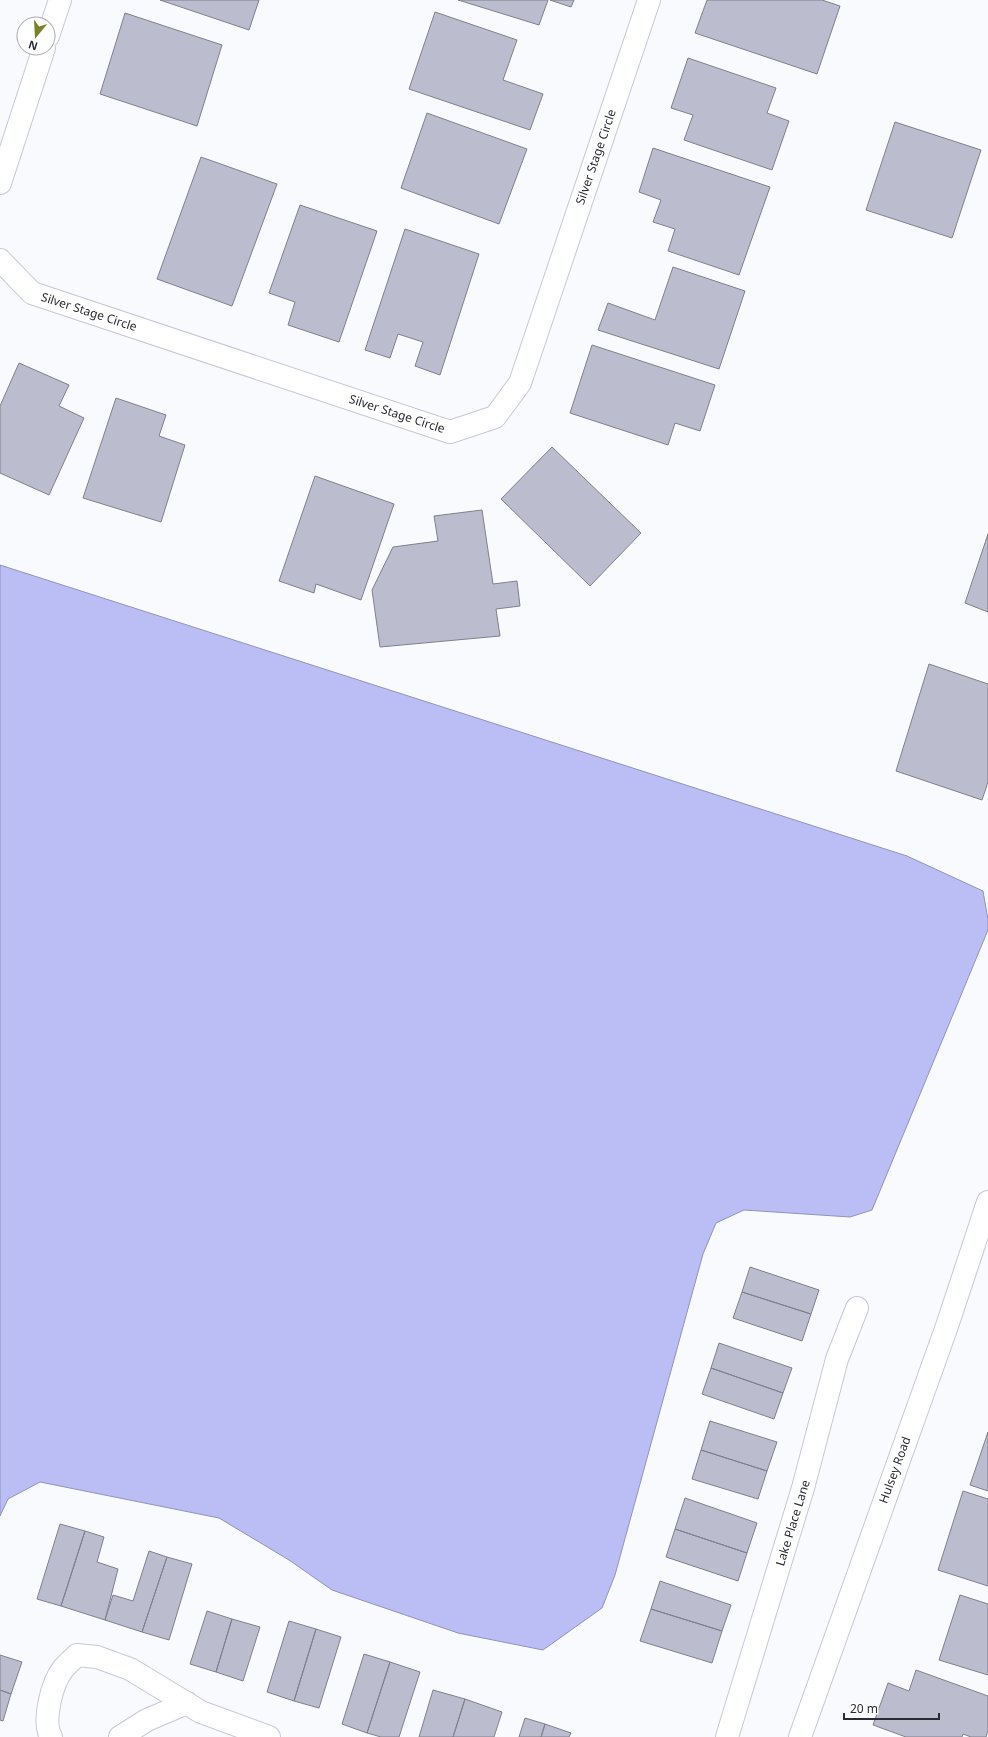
<svg xmlns="http://www.w3.org/2000/svg" width="988" height="1737" font-family="'Noto Sans',sans-serif">
	<style>
		.water { fill: #bbbef4; stroke: #9092ba }
		.building { fill: #bbbccd; stroke: #7f808f }
		.lines { fill: none; stroke-linecap: round; stroke-linejoin: round }
		.minor-casing { stroke: #c6c8d8; stroke-width: 24 }
		.minor { stroke: #fff; stroke-width: 22 }
		.labels { text-anchor: middle; stroke-width: 3; stroke-linejoin: round; paint-order: stroke }
		.street-label { font-size: 12px; fill: #2b2c32; stroke: #fff }
	</style>
	<rect width="100%" height="100%" fill="#f9fafd"/>
	<path class="water" d="M0,565L907,856L983,891L988,920V930L872,1210L850,1217L744,1210L716,1223L703,1254L615,1575L602,1608L543,1650L458,1633L332,1590L289,1560L219,1518L40,1482L8,1499L0,1516Z"/>
	<path class="building" d="M160,0H259L249,30Z
		M458,0H548L539,25Z
		M550,0H574L571,7Z
		M707,0H822L840,6L817,74L695,33Z
		M435,12L517,40L503,80L543,94L530,130L409,89Z
		M125,13L222,45L197,126L100,94Z
		M688,58L776,88L767,113L789,121L772,170L684,140L693,115L671,108Z
		M427,113L527,149L499,224L401,188Z
		M895,122L981,150L952,238L866,210Z
		M653,148L770,187L739,275L668,251L675,229L653,222L661,200L639,192Z
		M201,157L277,184L232,306L157,279Z
		M300,205L377,231L339,342L288,325L295,302L269,293Z
		M405,229L479,254L440,375L415,366L423,342L398,334L390,358L365,350Z
		M673,267L745,291L719,369L598,330L608,303L655,320Z
		M592,345L715,385L700,431L675,423L668,445L570,413Z
		M19,363L69,385L59,406L84,418L49,495L0,473V406Z
		M116,398L166,415L159,436L185,445L161,522L83,498Z
		M552,447L641,533L590,586L501,499Z
		M315,476L394,504L361,600L316,584L314,593L279,581Z
		M482,510L493,584L517,581L520,606L496,609L500,636L380,647L372,590L393,547L438,541L434,516Z
		M988,534V612L965,603Z
		M929,664L988,684V782L982,800L896,771Z
		M750,1267L819,1290L811,1314L742,1292Z
		M742,1292L811,1314L802,1341L733,1318Z
		M719,1343L792,1368L783,1393L711,1368Z
		M711,1368L783,1393L774,1419L702,1394Z
		M710,1421L777,1442L767,1471L701,1450Z
		M988,1432V1491L970,1485Z
		M701,1450L767,1471L758,1499L692,1479Z
		M963,1491L988,1499V1586L938,1570Z
		M685,1498L757,1523L747,1553L675,1529Z
		M60,1524L85,1531L61,1606L37,1599Z
		M675,1529L747,1553L738,1581L666,1557Z
		M85,1531L104,1537L97,1562L118,1569L105,1620L61,1606Z
		M149,1551L167,1557L142,1632L105,1620L113,1595L133,1601Z
		M167,1557L192,1564L169,1640L142,1632Z
		M660,1581L731,1605L722,1631L651,1609Z
		M960,1595L988,1604V1675L939,1660Z
		M651,1609L722,1631L712,1663L640,1641Z
		M207,1611L232,1619L216,1672L190,1664Z
		M232,1619L260,1627L243,1681L216,1672Z
		M289,1621L316,1629L294,1701L267,1692Z
		M316,1629L341,1637L319,1708L294,1701Z
		M364,1654L390,1662L367,1733L342,1724Z
		M0,1655L22,1662L11,1694L0,1690Z
		M390,1662L420,1672L399,1737H381L367,1733Z
		M916,1670L988,1696V1730L986,1737H971L963,1734L962,1737H906L873,1725L888,1683L909,1691Z
		M0,1690L11,1694L3,1721L0,1720Z
		M433,1690L465,1699L453,1737H419Z
		M465,1699L502,1712L494,1737H453Z
		M525,1718L545,1724L541,1737H519Z
		M545,1724L571,1733L569,1737H541Z"/>
	<g class="lines">
		<g class="minor-casing">
			<path id="minor" d="M48,36L60,0
				M0,183L44,48
				M0,260L32,293L450,432L495,417L520,383L649,0
				M51,1737C42,1721 52,1683 63,1669C67,1664 72,1660 77,1655L97,1657L130,1669L201,1712L269,1737
				M120,1737L147,1720L187,1703
				M727,1737L803,1488L837,1359L857,1308
				M800,1737L947,1326L988,1202"/>
		</g>
		<use href="#minor" class="minor"/>
	</g>
	<g class="labels">
		<g class="street-label">
			<text transform="translate(596 157) rotate(-71)" y="4">Silver Stage Circle</text>
			<text transform="translate(89 312) rotate(18)" y="4">Silver Stage Circle</text>
			<text transform="translate(397 414) rotate(18)" y="4">Silver Stage Circle</text>
			<text transform="translate(895 1470) rotate(-70)" y="4">Hulsey Road</text>
			<text transform="translate(793 1523) rotate(-73)" y="4">Lake Place Lane</text>
		</g>
	</g>
	<g transform="translate(36 36) rotate(198)"><circle r="19" fill="#ffffff" stroke="#aaabad"/>
	<path d="M0-3L7 15L0 10L-7 15Z" fill="#7d8029"/>
	<text y="-6" font-size="11" font-weight="bold" text-anchor="middle" fill="#2b2c32">N</text>
	</g>
	<path d="M844 1713v6h95v-6" fill="none" stroke="#2b2c32" stroke-width="2"/>
	<text x="850" y="1713" font-size="12" fill="#2b2c32" stroke="#ffffff" stroke-width="3" paint-order="stroke">20 m</text>
</svg>
